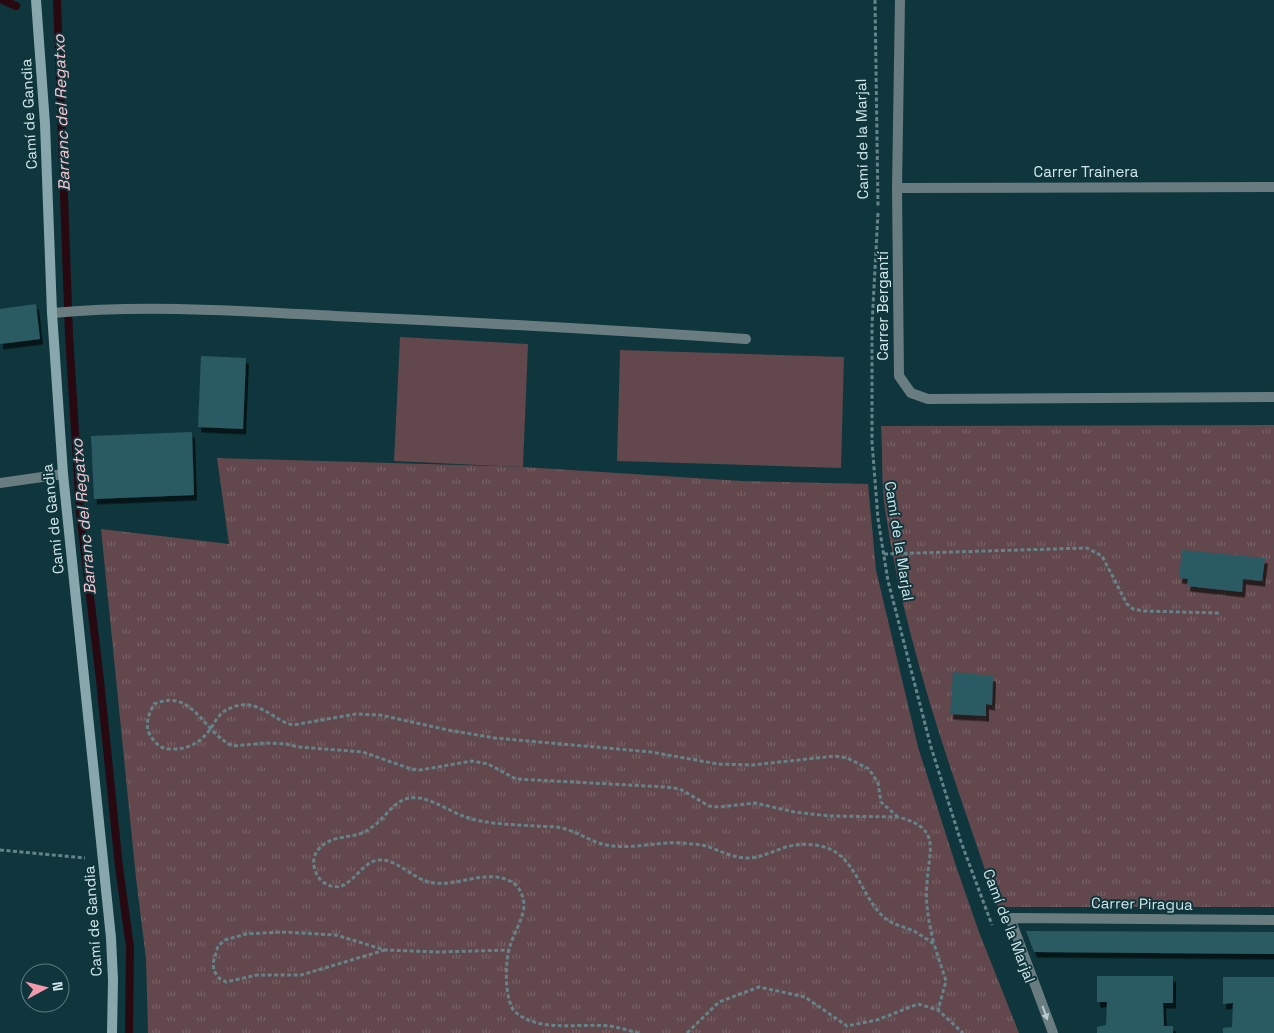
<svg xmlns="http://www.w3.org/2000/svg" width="1274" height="1033" font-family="'Space Grotesk',sans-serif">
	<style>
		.grass { fill: url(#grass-tufts) }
		.green { fill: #62474c }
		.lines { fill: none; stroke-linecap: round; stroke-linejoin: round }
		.stream { stroke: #280912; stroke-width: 8 }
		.building { fill: #2b5a62; filter: url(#shadow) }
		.path { stroke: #658489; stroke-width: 3; stroke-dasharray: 4 2.5; stroke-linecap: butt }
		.lane { stroke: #697c80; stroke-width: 10 }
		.street { stroke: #697c80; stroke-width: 10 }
		.secondary { stroke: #88a7ad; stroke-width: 10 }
		.oneway { fill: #b7cccf }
		.labels { text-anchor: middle; stroke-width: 4; stroke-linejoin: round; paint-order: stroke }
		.street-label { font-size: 15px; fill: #d1e6e9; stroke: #0f363c }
		.water-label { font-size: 16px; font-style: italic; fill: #fec5cf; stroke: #0f363c }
	</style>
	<defs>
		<pattern id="grass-tufts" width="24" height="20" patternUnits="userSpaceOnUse" patternTransform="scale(1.25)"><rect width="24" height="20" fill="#62474c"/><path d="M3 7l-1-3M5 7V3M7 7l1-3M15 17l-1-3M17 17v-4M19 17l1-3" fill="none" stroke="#776266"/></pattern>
		<filter id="shadow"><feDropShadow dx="3" dy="5.5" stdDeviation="0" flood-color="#0009"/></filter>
	</defs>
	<rect width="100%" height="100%" fill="#0f363c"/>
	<path class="grass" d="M1274,425V907H998C953,776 905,646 885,509C881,482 883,453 881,426Z
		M217,458L523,467L742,481L868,484L876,570L918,747L957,869L979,932L1019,1033H148L146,959L136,878L101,529L229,544Z"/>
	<path class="green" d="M400,337L528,344L523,467L394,461Z
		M620,350L844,357L841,468L617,461Z"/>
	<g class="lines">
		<path class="stream" d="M3,0L16,6
			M57,0L69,335L80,512L100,680L119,867L130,947L129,1033"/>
	</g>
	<path class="building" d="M36,304L40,339L0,344V309Z
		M201,356L246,358L243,429L198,427Z
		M192,432L194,495L94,499L91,436Z
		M1182,550L1265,558L1262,581L1243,579L1242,592L1187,586L1188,579L1179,578Z
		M953,672L993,676L992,705L986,704V716L950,714Z
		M1026,931L1274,932V954L1034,952Z
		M1097,976H1173V1003H1163L1164,1026H1173V1033H1097V1027L1106,1025L1107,1002H1097Z
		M1223,977H1274V1033H1223V1028L1232,1027L1233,1003L1223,1004Z"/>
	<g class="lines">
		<path class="path" d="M875,0L878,207
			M878,213L872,325V442L878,519L888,581L931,747L961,842L992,925
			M884,554L1087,548L1102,556L1127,604L1133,609L1144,611L1219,613
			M898,817L881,802L878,783L869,769L847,758L835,756L752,765L718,764L651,752L495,738L448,730L380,715L356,714L293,725C275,721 261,702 240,705C235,706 230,708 226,710C219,714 215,722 211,728C201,743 187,750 169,749C160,749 153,741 149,733C145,722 149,714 154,704C193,687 203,733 233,746L266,743L286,744L298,747L363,752L411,769L420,770L472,761L488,764L516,779L666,787L680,789L709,806L719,807L755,803L794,812L829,816L898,817C942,828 929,849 927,883C925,904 929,923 934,944
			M0,850L85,858
			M385,950L301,975H257L226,982L219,978L214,971L213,963L218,946L225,940L246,934L282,932L336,935L385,950L439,952L509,950
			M639,1033C629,1031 619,1027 609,1026C575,1023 539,1033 514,1011C504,997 505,961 510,946C514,933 523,919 524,906C524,896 519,885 510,881C487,869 459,886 434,883C414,881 399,859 379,860C357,862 349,900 323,882C318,878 315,872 314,866C313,860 314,855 318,850C330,835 346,839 362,833C366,832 369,829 372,827C385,819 393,801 409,798C428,795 448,811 466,817C485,824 516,825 537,826C545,827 554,826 561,828C577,831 591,842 606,845C633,850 658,841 684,843C690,844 696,844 702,845C718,849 731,858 748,858C760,858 771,852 783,848C797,843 816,843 830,849C858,862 863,901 886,919C894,925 905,927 914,931C921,935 928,940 934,944L946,981L938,1010
			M687,1033L719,1002L759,987L805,997L847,1026L877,1020L918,1004L938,1010L963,1033"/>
		<path class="lane" d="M52,313C146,304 241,311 335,316C472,322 609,330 746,339
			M0,483L63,474"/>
		<path class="street" d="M900,0L897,188L899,376L911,393L928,399L1274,397
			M897,188L1274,187
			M1053,1033L1010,918L1274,920"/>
		<path class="secondary" d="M36,0L45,124L52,313L63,474L111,938L113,980L112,1033"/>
	</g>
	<defs><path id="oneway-solid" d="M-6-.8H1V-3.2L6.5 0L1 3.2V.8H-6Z" transform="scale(1.25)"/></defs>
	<use class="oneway" href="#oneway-solid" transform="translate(1045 1013) rotate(70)"/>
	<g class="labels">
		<g class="street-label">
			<text transform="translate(29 114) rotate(-93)" y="5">Camí de Gandia</text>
			<text transform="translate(862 139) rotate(-91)" y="5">Camí de la Marjal</text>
			<text x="1086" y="177">Carrer Trainera</text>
			<text transform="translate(883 306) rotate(-90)" y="5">Carrer Bergantí</text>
			<text transform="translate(53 519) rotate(-96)" y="5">Camí de Gandia</text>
			<text transform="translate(899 541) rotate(81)" y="5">Camí de la Marjal</text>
			<text transform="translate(1142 904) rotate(1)" y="5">Carrer Piragua</text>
			<text transform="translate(93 921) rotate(-94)" y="5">Camí de Gandia</text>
			<text transform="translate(1009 926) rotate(69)" y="5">Camí de la Marjal</text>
		</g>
		<g class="water-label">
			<text transform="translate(61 113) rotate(-92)" y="6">Barranc del Regatxo</text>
			<text transform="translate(83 517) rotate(-95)" y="6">Barranc del Regatxo</text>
		</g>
	</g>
	<g transform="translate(45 988) rotate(83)"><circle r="24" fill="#0f363c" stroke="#5d7c81"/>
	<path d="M0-4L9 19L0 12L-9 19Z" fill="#f29aac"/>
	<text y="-8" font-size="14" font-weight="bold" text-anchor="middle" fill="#d1e6e9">N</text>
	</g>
</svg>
